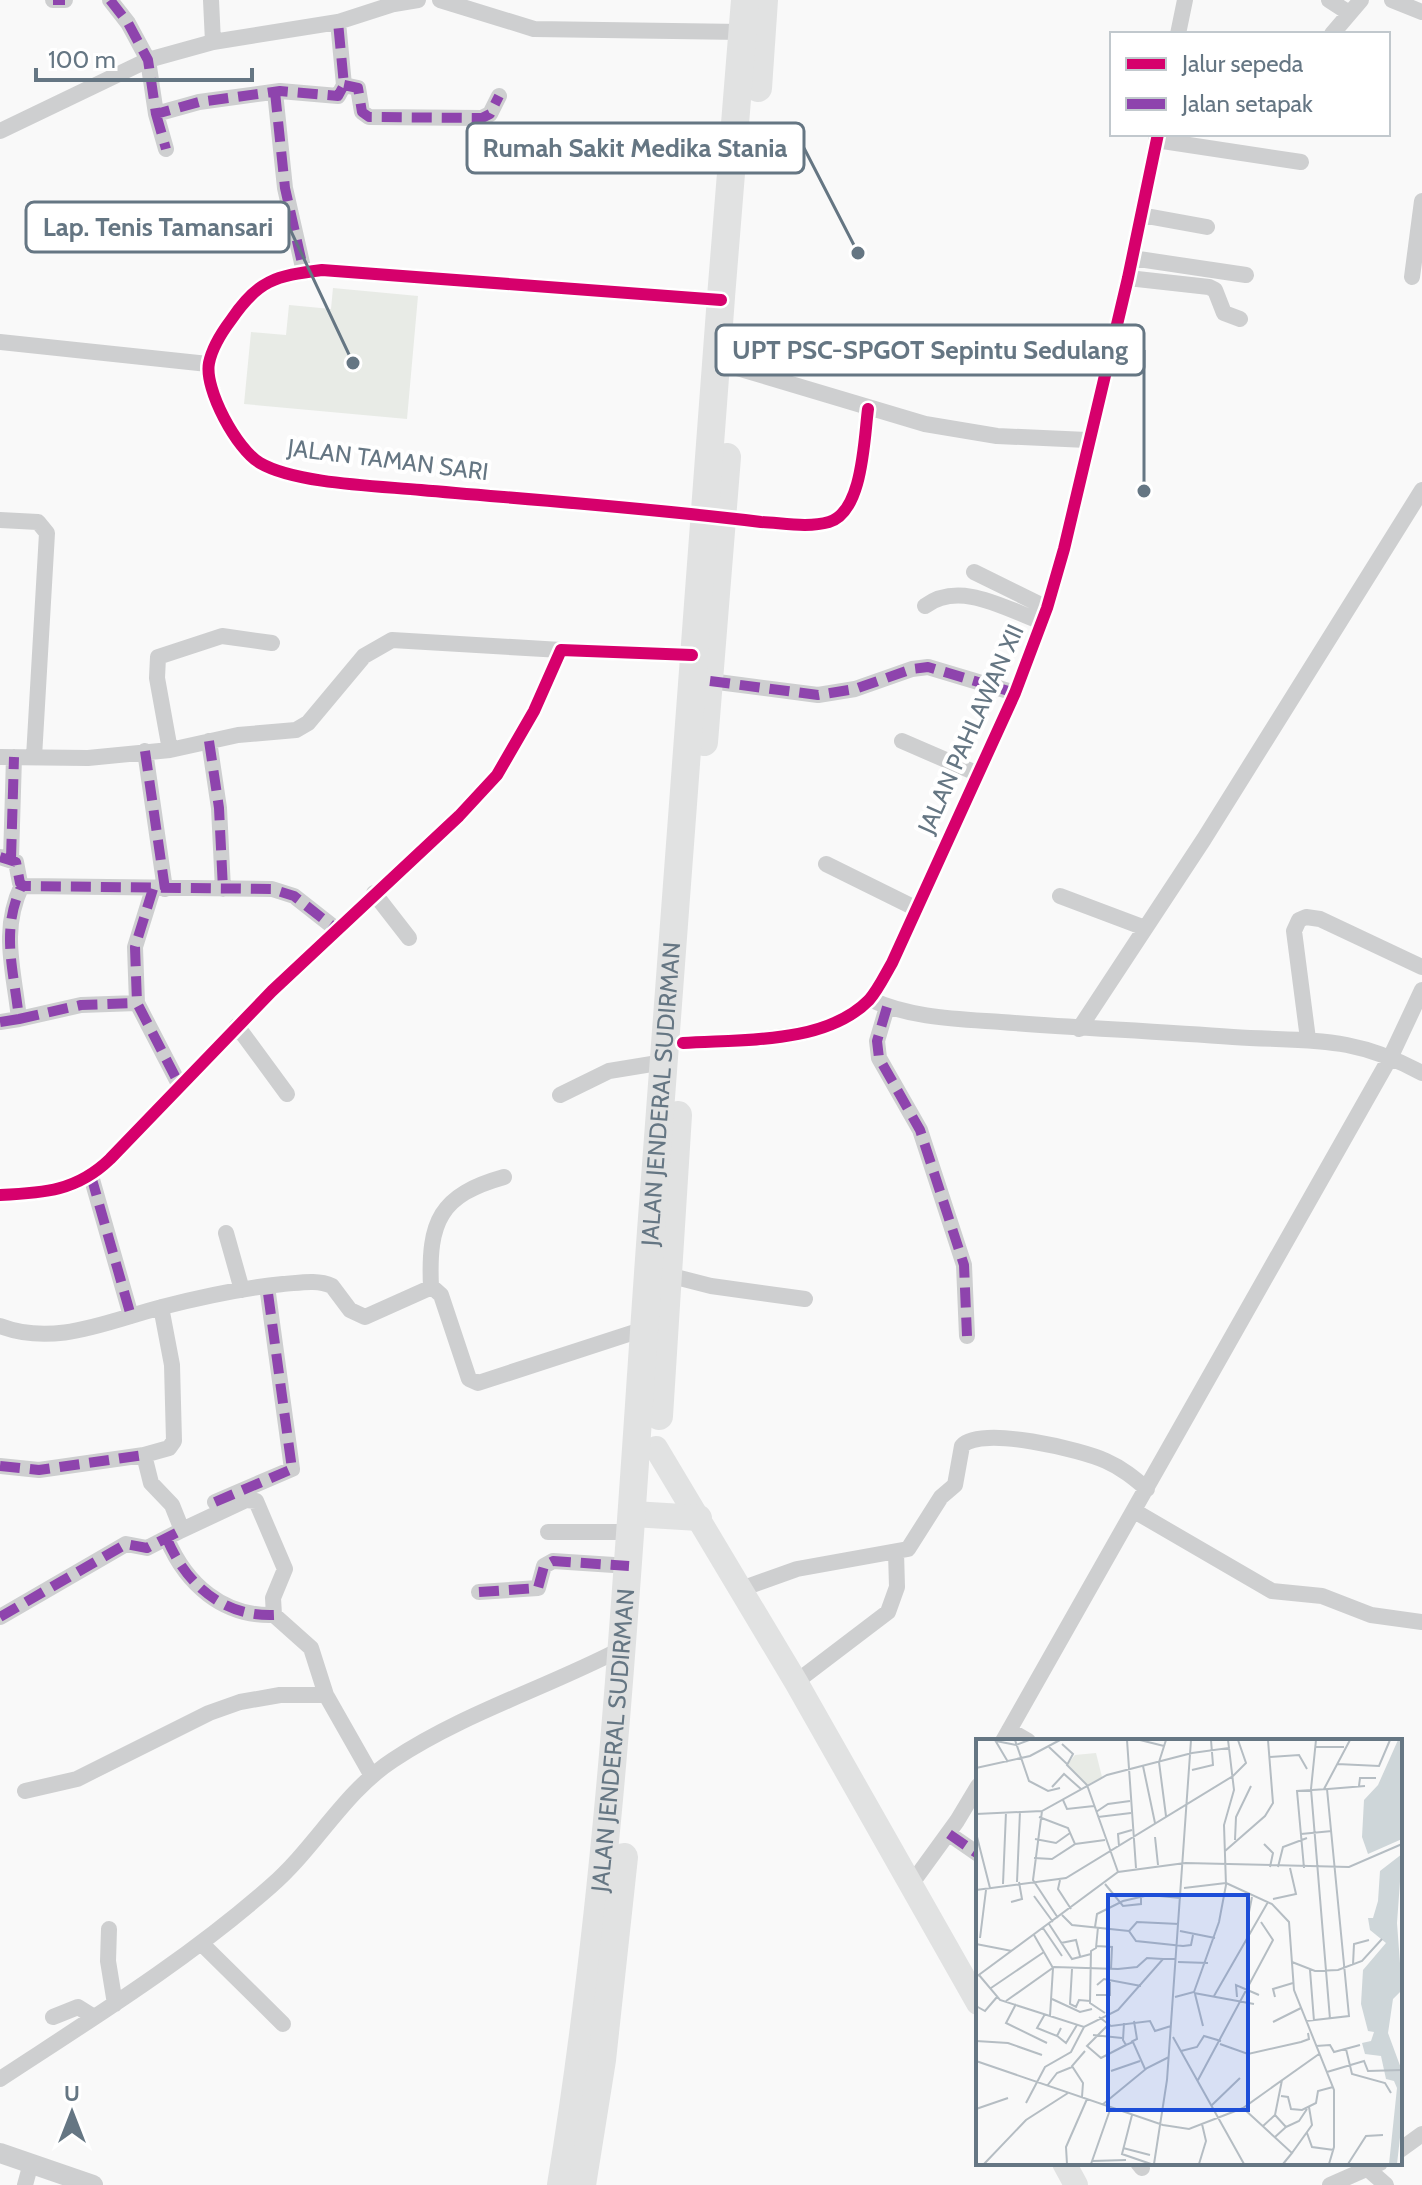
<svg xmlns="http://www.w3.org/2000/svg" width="1422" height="2185" font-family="Cabin,sans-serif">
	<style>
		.grass { fill: #e8ebe6 }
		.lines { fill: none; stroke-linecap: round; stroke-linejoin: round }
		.minor { stroke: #cecfd0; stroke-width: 16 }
		.tertiary { stroke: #cecfd0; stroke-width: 20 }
		.secondary { stroke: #e1e2e2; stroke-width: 24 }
		.primary { stroke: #e1e2e2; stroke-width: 26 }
		.trunk { stroke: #e1e2e2; stroke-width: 28 }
		.quiet { stroke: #8e44ad; stroke-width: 10; stroke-dasharray: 20 10; stroke-linecap: butt }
		.cycleway-casing { stroke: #fff; stroke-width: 17 }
		.cycleway { stroke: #d6006c; stroke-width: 12 }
		.labels { text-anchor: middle; stroke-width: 8; stroke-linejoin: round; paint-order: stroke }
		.street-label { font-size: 24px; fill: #657683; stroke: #fff }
		.inset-road { fill: none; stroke: #b5bdc3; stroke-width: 2 }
		.view { fill: #1d4ed8; fill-opacity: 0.15; stroke: #1d4ed8; stroke-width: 4 }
		.inset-edge { fill: none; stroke: #657683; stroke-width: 4 }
		.leader { fill: none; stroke: #657683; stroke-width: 3 }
		.callout-dot { fill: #657683; stroke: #fff; stroke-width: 3 }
		.callout { fill: #fff; stroke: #657683; stroke-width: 3 }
		.callout-label { font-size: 26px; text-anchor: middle; font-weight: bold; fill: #657683 }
	</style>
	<rect width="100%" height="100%" fill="#f9f9f9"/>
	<path class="grass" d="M333,288L418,296L407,419L244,404L251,332L286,335L289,305L331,309Z"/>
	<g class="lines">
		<path class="minor" d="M53,0H65
			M110,0L128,23L148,60L156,114L199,102L280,91L338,96L344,85L338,22
			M211,0L213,42
			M440,0L534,29L742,32
			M1329,0L1349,13
			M1392,0L1422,12
			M1178,34L1185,0
			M1332,34L1361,0
			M344,85L358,88L362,112L369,117L482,118L490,114L499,96
			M275,92L285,188L304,272
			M156,114L166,149
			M0,131L148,60L213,42L338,22L394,4L418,0
			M1156,140L1301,162
			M1141,215L1207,227
			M1132,258L1246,275
			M1412,277L1422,201
			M1128,278L1209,287L1215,290L1224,313L1240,319
			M721,300L322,270C275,276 258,280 231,320C222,332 212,348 209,363C204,389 237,450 260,463C296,484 379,486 421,490C535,500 648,508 761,522C783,523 808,528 829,522C863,512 864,439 868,409
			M0,342L208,364
			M734,367L925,424L997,436L1087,440
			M0,520L38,522L47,533L34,757
			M974,572L1047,608
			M925,606C960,580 1006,609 1042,622
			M710,681L818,695L855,689L912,669L928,667L1015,693
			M209,741L219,808L223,889
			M902,741L976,773
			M170,750L157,678L158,657L222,636L272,643
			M145,751L165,889
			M0,757L88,758L170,750L238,735L296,730L308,723L364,656L392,640L561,650
			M0,857L16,862L20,883L24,886L272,889L294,896L336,929
			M11,859L14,757
			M826,864L915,908
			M153,889L135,947L137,1003L180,1086
			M374,893L409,938
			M1060,896L1145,928
			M870,999C909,1018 959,1019 1001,1022C1079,1028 1156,1031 1233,1037C1310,1042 1350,1034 1422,1073
			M887,1007L877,1041L879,1058L920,1130L964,1265L967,1336
			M19,1019L81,1005L137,1003
			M0,1022L19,1019C14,970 0,931 22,885
			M237,1026L287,1094
			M1079,1029L1204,839L1422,490
			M1308,1039L1294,931L1299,920L1306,917L1320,919L1422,967
			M683,1043C740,1039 825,1045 869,1000C878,990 885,975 892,963L1015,693L1047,608L1064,549L1128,278L1158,134
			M560,1095L609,1071L664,1062
			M91,1176L131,1316
			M0,1195C44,1193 77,1191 110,1159L272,991L459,816L497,775L534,711L561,650L692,655
			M226,1233L242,1290
			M668,1275L711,1286L805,1299
			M431,1287C428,1221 440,1195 504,1177
			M161,1307L172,1365L174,1441L169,1448L144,1455L151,1483L172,1505L182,1530L246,1500L256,1501L285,1569L273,1598L274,1615L311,1648L326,1695L372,1776
			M0,1326C55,1347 108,1321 162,1307C201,1297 243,1288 283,1284C299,1283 317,1279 332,1286L350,1310L365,1317L432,1287L441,1295L469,1379L478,1383L644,1329
			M0,1466L39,1470L144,1455
			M215,1502L292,1469L267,1286
			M1136,1512L1272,1591L1322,1596L1371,1615L1422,1622
			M548,1532H632
			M167,1539C186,1584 223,1617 274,1615
			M741,1589L797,1569L908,1549L941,1497L955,1485L962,1446C981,1425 1082,1450 1106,1461C1122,1468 1134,1478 1147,1489
			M479,1592L538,1588L544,1566L553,1561L629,1566
			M0,1617L126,1544L147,1548L182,1530
			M796,1682L888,1612L897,1587L896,1552
			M1009,1730L1028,1741
			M1003,1741L1391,1056L1422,990
			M25,1791L77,1779L209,1713L240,1702L280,1695H326
			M949,1834L978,1854
			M912,1883L957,1821L978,1786
			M109,1929L108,1961L115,2004
			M202,1944L283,2024
			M53,2017L78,2007L94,2017
			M0,2079C93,2018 187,1960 271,1886C315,1848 344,1792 393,1760C464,1713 546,1688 621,1649
			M1400,2150L1422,2134
			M1138,2163L1142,2168
			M1369,2170L1386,2185
			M25,2185L31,2163
			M1330,2185L1380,2163"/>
		<path class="tertiary" d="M0,2153L93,2185"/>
		<path class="secondary" d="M656,1448L796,1682L978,2003
			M1064,2163L1076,2185"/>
		<path class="primary" d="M633,1514L699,1518"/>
		<g class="trunk">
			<path d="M758,88L764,0"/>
			<path d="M704,742L727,457"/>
			<path d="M659,1416L678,1115"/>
			<path id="s1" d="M561,2185C613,1869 628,1550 651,1231C681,820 711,410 745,0"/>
			<path d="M582,2185L602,2060L624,1857"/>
		</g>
		<path class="quiet" d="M53,0H65
			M110,0L128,23L148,60L156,114L199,102L280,91L338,96L344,85L338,22
			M344,85L358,88L362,112L369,117L482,118L490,114L499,96
			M275,92L285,188L304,272
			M156,114L166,149
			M710,681L818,695L855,689L912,669L928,667L1015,693
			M209,741L219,808L223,889
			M145,751L165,889
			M0,857L16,862L20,883L24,886L272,889L294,896L336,929
			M11,859L14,757
			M153,889L135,947L137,1003L180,1086
			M887,1007L877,1041L879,1058L920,1130L964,1265L967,1336
			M19,1019L81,1005L137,1003
			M0,1022L19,1019C14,970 0,931 22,885
			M91,1176L131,1316
			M0,1466L39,1470L144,1455
			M215,1502L292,1469L267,1286
			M167,1539C186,1584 223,1617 274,1615
			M479,1592L538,1588L544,1566L553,1561L629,1566
			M0,1617L126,1544L147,1548L182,1530
			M949,1834L978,1854"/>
		<g class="cycleway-casing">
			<path id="cycleway" d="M721,300L322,270C275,276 258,280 231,320C222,332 212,348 209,363C204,389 237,450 260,463C296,484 379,486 421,490C535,500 648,508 761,522C783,523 808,528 829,522C863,512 864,439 868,409
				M683,1043C740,1039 825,1045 869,1000C878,990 885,975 892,963L1015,693L1047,608L1064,549L1128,278L1158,134
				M0,1195C44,1193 77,1191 110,1159L272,991L459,816L497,775L534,711L561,650L692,655"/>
		</g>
		<use href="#cycleway" class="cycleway"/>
	</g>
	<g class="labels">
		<g class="street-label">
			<text transform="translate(388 460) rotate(7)" y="8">JALAN TAMAN SARI</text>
			<text transform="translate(971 729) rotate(-66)" y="8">JALAN PAHLAWAN XII</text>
			<text dy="8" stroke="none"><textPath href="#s1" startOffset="1096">JALAN JENDERAL SUDIRMAN</textPath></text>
			<text dy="8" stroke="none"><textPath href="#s1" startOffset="448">JALAN JENDERAL SUDIRMAN</textPath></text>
		</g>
	</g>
	<g transform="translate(976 1739)">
		<rect width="426" height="426" fill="#f9f9f9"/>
		<path d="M120,14L126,38L111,46L91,26L99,16Z" fill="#e8ebe6"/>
		<path d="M422,1H426V100L392,115L386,98L388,61L402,46ZM426,115L421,184L426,251L417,260L412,294L426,332V381L421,425H413L421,349L418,342L410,340L405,317L389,315L386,304L395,302L398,293L392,292L385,265L387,231L410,204L394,191L392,179H397L402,162L404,132Z" fill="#ced6d9"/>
		<path class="inset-road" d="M19,1L32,23M39,1L53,42L72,52L84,49M151,1L160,129M164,1L188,7M340,1L335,50L354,280M20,2L40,6L53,1M86,5L97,15L91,26L111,46L142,133M73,8L91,25M340,8H368M216,14L253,9L252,1M294,18L323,16L331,30M361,25L403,27L414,1M167,27L179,84M0,29L54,17L84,1M216,31L237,26L235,1M383,47L384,39H400M76,48L88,35L105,50M348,50L374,1M352,50L389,47M87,61L91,70L118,67M66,72L57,141L82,179M120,73L132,65L154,62M0,75L66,72L131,36L216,14M190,77L183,23L190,1M122,78L155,74M0,94L14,149M325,95L356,92M179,98L182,126M59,100L80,104L94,94M259,101L260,78L275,47M99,105L129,101M288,105L297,114L294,128M143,107L142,95L156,91M249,112L289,77L297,64L292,1M58,119L76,120L99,105L92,89L63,78M209,124L373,128L426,105M302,128L307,108L331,99M328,129L321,52L351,50L373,277L330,282M84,141L82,150L95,170M41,143L44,72M250,144L296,165L313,183L318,251L358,351V408L353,425M27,145L30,73M129,145L147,167L165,165V158M208,149L250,144M0,151L90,139L257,37L270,24L262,1M58,157L77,183M297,160L320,155L314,129M35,163L46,160L43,143M86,176L96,186L153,192M271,183L276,158M73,185L96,220L115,215M203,185L161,183L153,192L160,202L207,207L215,206L217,196M119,188L121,175L147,162L173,156L205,159M122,188L120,209L115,212L114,264L129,274M67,189L86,217M204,192L239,199M58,196L77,229L74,277M4,199L10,151M85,204L100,201L104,217M0,205L36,212M121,207L136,208L135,230M202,223L232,224M316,223L339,232L362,231L386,222L406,200M377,226L378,205L393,201M96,230L94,265L100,268L103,261L114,262M334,231L338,282M3,236L24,261L108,288L142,271L187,220H200M0,238L142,133L209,124M121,246L128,240L165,247M15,249L68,213M218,254L278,265M219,255L227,287M120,256H134V243M238,257L292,163M199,258L218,253L243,183L250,146L248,86L258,51L253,9M261,258L260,246L283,256M299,258L297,250L317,244M76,260L104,273L116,270M30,262L78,228L142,230L161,228L171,219L187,220M40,265L30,284L71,304M0,267L9,272L21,258M69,275L61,289L81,297L85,289M123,278L135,287L174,282L179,292L195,287M297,283L325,269M148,284L147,301L150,306L157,303L169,330M132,286L111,307L125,319L150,306M80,296L90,304L101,286M117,296L146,299M197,298L268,425M0,302L32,304L66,316M155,303L161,300L158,282M244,305L272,315L325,303L333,300L332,294M340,307L354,306L358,313L384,306M370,310L376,335L409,344L415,354M205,312L221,308L228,297L245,302M0,322L187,386L213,390L267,369L343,315M135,332L164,322M351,333L388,322L392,332L426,331M222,341L297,201L285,183M71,347L81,334L96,328M305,357L312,358L315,370L326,371L340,364L342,352L357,348M106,358L107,344L96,327L109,312M50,364L69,328L95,313L108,288M126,366L171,329L193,318M236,366L264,339M267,369L316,414L307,425M0,370L32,359M156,376L146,415L175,425M287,387L299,376L306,341M310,388L323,382L331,370M331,394L336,408L358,411M299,398L310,388L299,376M147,409L174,416M316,414L336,386L333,368M116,422L150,421M8,425L50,381L92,354M91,425L90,408L111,360M115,425L135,368M178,425L191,341L215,1M223,425L230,402L226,385M372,425L390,397L407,396"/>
		<path class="view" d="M132,156H272V371H132Z"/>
		<rect width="426" height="426" class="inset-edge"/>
	</g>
	<path class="leader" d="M858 253L804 148M353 363L289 227M1144 491L1144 350"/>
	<g class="callout-dot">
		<circle cx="858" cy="253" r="8"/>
		<circle cx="353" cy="363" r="8"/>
		<circle cx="1144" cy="491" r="8"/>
	</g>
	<g class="callout">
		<rect x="467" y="123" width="337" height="50" rx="8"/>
		<rect x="26" y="202" width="263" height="50" rx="8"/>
		<rect x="716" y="325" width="428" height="50" rx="8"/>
	</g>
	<g class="callout-label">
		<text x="635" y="157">Rumah Sakit Medika Stania</text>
		<text x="158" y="236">Lap. Tenis Tamansari</text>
		<text x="930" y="359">UPT PSC-SPGOT Sepintu Sedulang</text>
	</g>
	<rect x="1110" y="32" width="280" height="104" fill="#ffffff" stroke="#c1c8cd" stroke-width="2"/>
	<rect x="1126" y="58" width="40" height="12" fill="#d6006c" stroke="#c1c8cd" stroke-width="2"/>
	<text x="1182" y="72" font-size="24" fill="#657683">Jalur sepeda</text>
	<rect x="1126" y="98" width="40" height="12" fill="#8e44ad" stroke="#c1c8cd" stroke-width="2"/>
	<text x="1182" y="112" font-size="24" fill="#657683">Jalan setapak</text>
	<g transform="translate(72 2113)" stroke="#ffffff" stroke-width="6" paint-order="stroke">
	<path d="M0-6L14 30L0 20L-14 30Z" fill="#657683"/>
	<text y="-12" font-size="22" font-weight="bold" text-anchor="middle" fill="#657683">U</text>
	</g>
	<path d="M36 68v12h216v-12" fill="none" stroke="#657683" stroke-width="4"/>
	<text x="48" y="68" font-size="24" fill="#657683" stroke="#ffffff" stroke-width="6" paint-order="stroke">100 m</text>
</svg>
